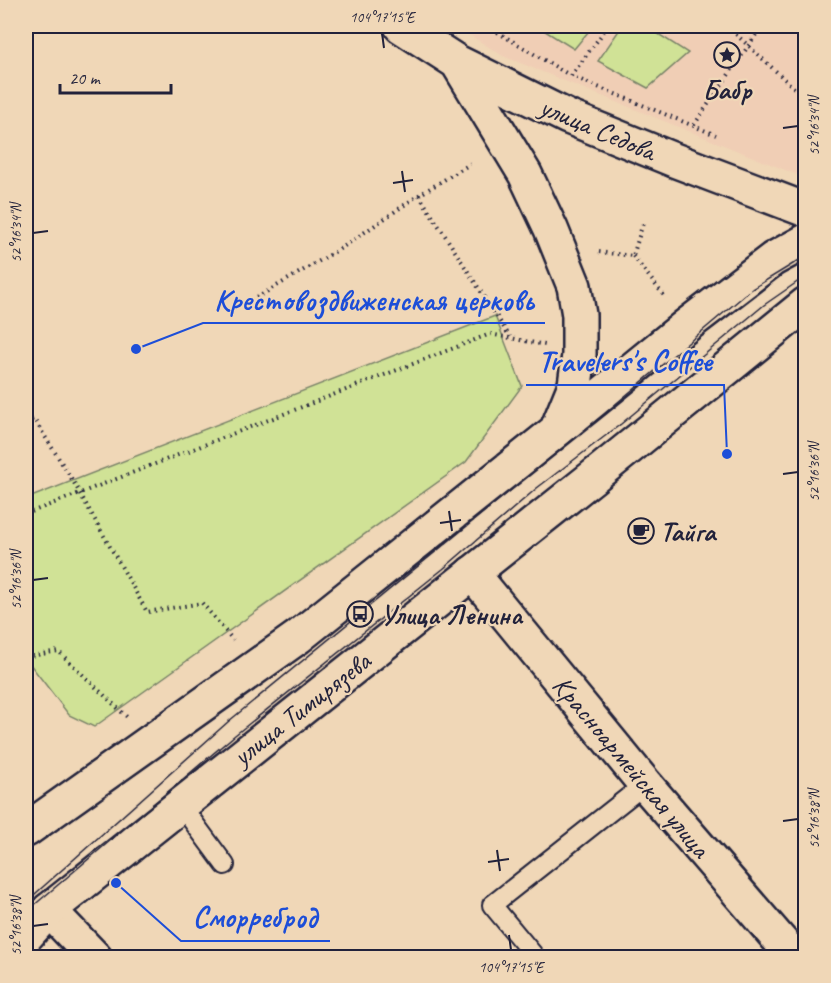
<svg xmlns="http://www.w3.org/2000/svg" width="831" height="983" font-family="Caveat,sans-serif">
	<style>
		.built { fill: #f0ceb5 }
		.green { fill: #d0e296; stroke: #798268; stroke-width: 1.5 }
		.lines { fill: none; stroke-linecap: round; stroke-linejoin: round }
		.lane-casing { stroke: #22223b; stroke-width: 22 }
		.street-casing { stroke: #22223b; stroke-width: 38 }
		.secondary-casing { stroke: #22223b; stroke-width: 38 }
		.path { stroke: #22223b; stroke-width: 4; stroke-dasharray: 1.5 4.5; stroke-linecap: butt }
		.lane { stroke: #f0d7b7; stroke-width: 18 }
		.street { stroke: #f0d7b7; stroke-width: 33 }
		.secondary { stroke: #f0d7b7; stroke-width: 33 }
		.tram { stroke: #22223b; stroke-width: 1.5 }
		.ticks { fill: none; stroke: #22223b; stroke-width: 2 }
		.labels { text-anchor: middle; stroke-width: 4.5; stroke-linejoin: round; paint-order: stroke }
		.poi-label { font-size: 28px; font-weight: bold; fill: #22223b; stroke: #f0d7b7; text-anchor: start }
		.street-label { font-size: 28px; fill: #22223b; stroke: #f0d7b7 }
		.leader { fill: none; stroke: #1d4ed8; stroke-width: 2 }
		.callout-dot { fill: #1d4ed8; stroke: #f0d7b7; stroke-width: 2 }
		.callout-label { font-size: 30px; text-anchor: middle; font-weight: bold; fill: #1d4ed8; stroke: #f0d7b7; stroke-width: 4.5; stroke-linejoin: round; paint-order: stroke }
		.neatline { fill: none; stroke: #22223b; stroke-width: 2 }
		.ticks-label { font-size: 15px; text-anchor: middle; fill: #22223b }
	</style>
	<rect width="100%" height="100%" fill="#f0d7b7"/>
	<filter id="ink" filterUnits="userSpaceOnUse"><feTurbulence type="fractalNoise" baseFrequency=".0167" numOctaves="2"/><feDisplacementMap in="SourceGraphic" scale="12" xChannelSelector="R" yChannelSelector="G"/><feConvolveMatrix kernelMatrix="1 2 1 2 8 2 1 2 1" color-interpolation-filters="sRGB"/></filter>
	<g filter="url(#ink)">
		<path class="built" d="M455,26H805V178L503,56Z"/>
		<path class="green" d="M537,26H593L574,49Z
			M622,26H646L688,53L648,88L598,61Z
			M495,316L522,386L466,462L94,727L69,715L26,659V499Z"/>
		<g class="lines">
			<g class="lane-casing">
				<path id="lane" d="M180,804L225,865
					M536,958L492,905L645,784"/>
			</g>
			<g class="street-casing">
				<path id="street" d="M472,573L645,784L795,958
					M49,910L95,958"/>
			</g>
			<g class="secondary-casing">
				<path id="secondary" d="M401,26L457,62L568,117L674,160L806,210
					M457,62L525,174L551,229L574,286L579,315V355L575,385L557,429
					M26,830L298,637L596,399L687,325L773,259L806,241
					M26,936L49,910L593,477L806,304"/>
			</g>
			<path class="path" d="M487,26L566,73
				M727,26L806,99
				M571,76L608,26
				M576,78L716,135
				M694,125L762,26
				M419,195L510,337
				M599,252L633,256L643,223
				M633,256L665,297
				M246,304L343,247L419,195L470,164
				M26,422L34,419L73,481L147,612L202,603L233,640
				M26,514L490,334L545,345
				M26,657L58,651L127,717"/>
			<use href="#lane" class="lane"/>
			<use href="#street" class="street"/>
			<use href="#secondary" class="secondary"/>
			<path class="tram" d="M26,902L229,721L605,413L752,289L806,256
				M26,912L235,735L443,569L537,488L621,424L764,305L806,276"/>
		</g>
	</g>
	<path class="ticks" d="M382,33L384,48M783,128L798,126M402,171L405,192M393,183L413,180M33,233L48,231M783,474L798,472M449,511L452,531M440,523L461,520M33,580L48,578M783,821L798,819M497,850L500,871M488,862L509,859M33,926L48,924M509,935L511,950"/>
	<defs>
		<g id="sight-ring" transform="scale(1.35)"><circle r="9.5" fill="#f0d7b7" stroke="#22223b" stroke-width="1.5"/><path d="M0-6L1.8-2.2L6-1.7L2.9 1.2L3.7 5.4L0 3.3L-3.7 5.4L-2.9 1.2L-6-1.7L-1.8-2.2Z" fill="#22223b"/></g>
		<g id="cafe-ring" transform="scale(1.35)"><circle r="9.5" fill="#f0d7b7" stroke="#22223b" stroke-width="1.5"/><path d="M-5.5-4.5H6V0H3Q3 3.5 0 3.5H-2.5Q-5.5 3.5-5.5 0ZM3-3.2v2h1.7v-2ZM-6 4.5H4V6H-6Z" fill="#22223b"/></g>
		<g id="bus-ring" transform="scale(1.35)"><circle r="9.5" fill="#f0d7b7" stroke="#22223b" stroke-width="1.5"/><path d="M-5-6H5V4H4V6H2V4H-2V6H-4V4H-5ZM-3.5-4V0h7V-4ZM-3.5 1.2v1.5H-2V1.2ZM2 1.2v1.5H3.5V1.2Z" fill="#22223b"/></g>
	</defs>
	<g fill-rule="evenodd">
		<use href="#sight-ring" x="727" y="55"/>
		<use href="#cafe-ring" x="641" y="531"/>
		<use href="#bus-ring" x="360" y="614"/>
	</g>
	<g class="labels">
		<g class="poi-label">
			<text x="727" y="99" text-anchor="middle">Бабр</text>
			<text x="660" y="541">Тайга</text>
			<text x="380" y="624">Улица Ленина</text>
		</g>
		<g class="street-label">
			<text transform="translate(598 128) rotate(23)" y="10">улица Седова</text>
			<text transform="translate(301 708) rotate(-38)" y="10">улица Тимирязева</text>
			<text transform="translate(632 766) rotate(50)" y="10">Красноармейская улица</text>
		</g>
	</g>
	<path class="leader" d="M136 349L203 323H545M727 454L724 385H526M116 883L181 941H330"/>
	<g class="callout-dot">
		<circle cx="136" cy="349" r="6"/>
		<circle cx="727" cy="454" r="6"/>
		<circle cx="116" cy="883" r="6"/>
	</g>
	<g class="callout-label">
		<text x="374" y="310">Крестовоздвиженская церковь</text>
		<text x="625" y="371">Travelers's Coffee</text>
		<text x="255" y="927">Сморреброд</text>
	</g>
	<rect width="831" height="983" fill="none" stroke="#f0d7b7" stroke-width="66"/>
	<path d="M60 84v9h111v-9" fill="none" stroke="#22223b" stroke-width="3"/>
	<text x="69" y="84" font-size="18" fill="#22223b" stroke="#f0d7b7" stroke-width="4.5" paint-order="stroke">20 m</text>
	<rect x="33" y="33" width="765" height="917" class="neatline"/>
	<g class="ticks-label">
		<text x="382" y="22">104°17'15"E</text>
		<text transform="translate(814 126) rotate(-90)" y="5">52°16'34"N</text>
		<text transform="translate(16 233) rotate(-90)" y="5">52°16'34"N</text>
		<text transform="translate(814 472) rotate(-90)" y="5">52°16'36"N</text>
		<text transform="translate(16 580) rotate(-90)" y="5">52°16'36"N</text>
		<text transform="translate(814 819) rotate(-90)" y="5">52°16'38"N</text>
		<text transform="translate(16 926) rotate(-90)" y="5">52°16'38"N</text>
		<text x="511" y="972">104°17'15"E</text>
	</g>
</svg>
